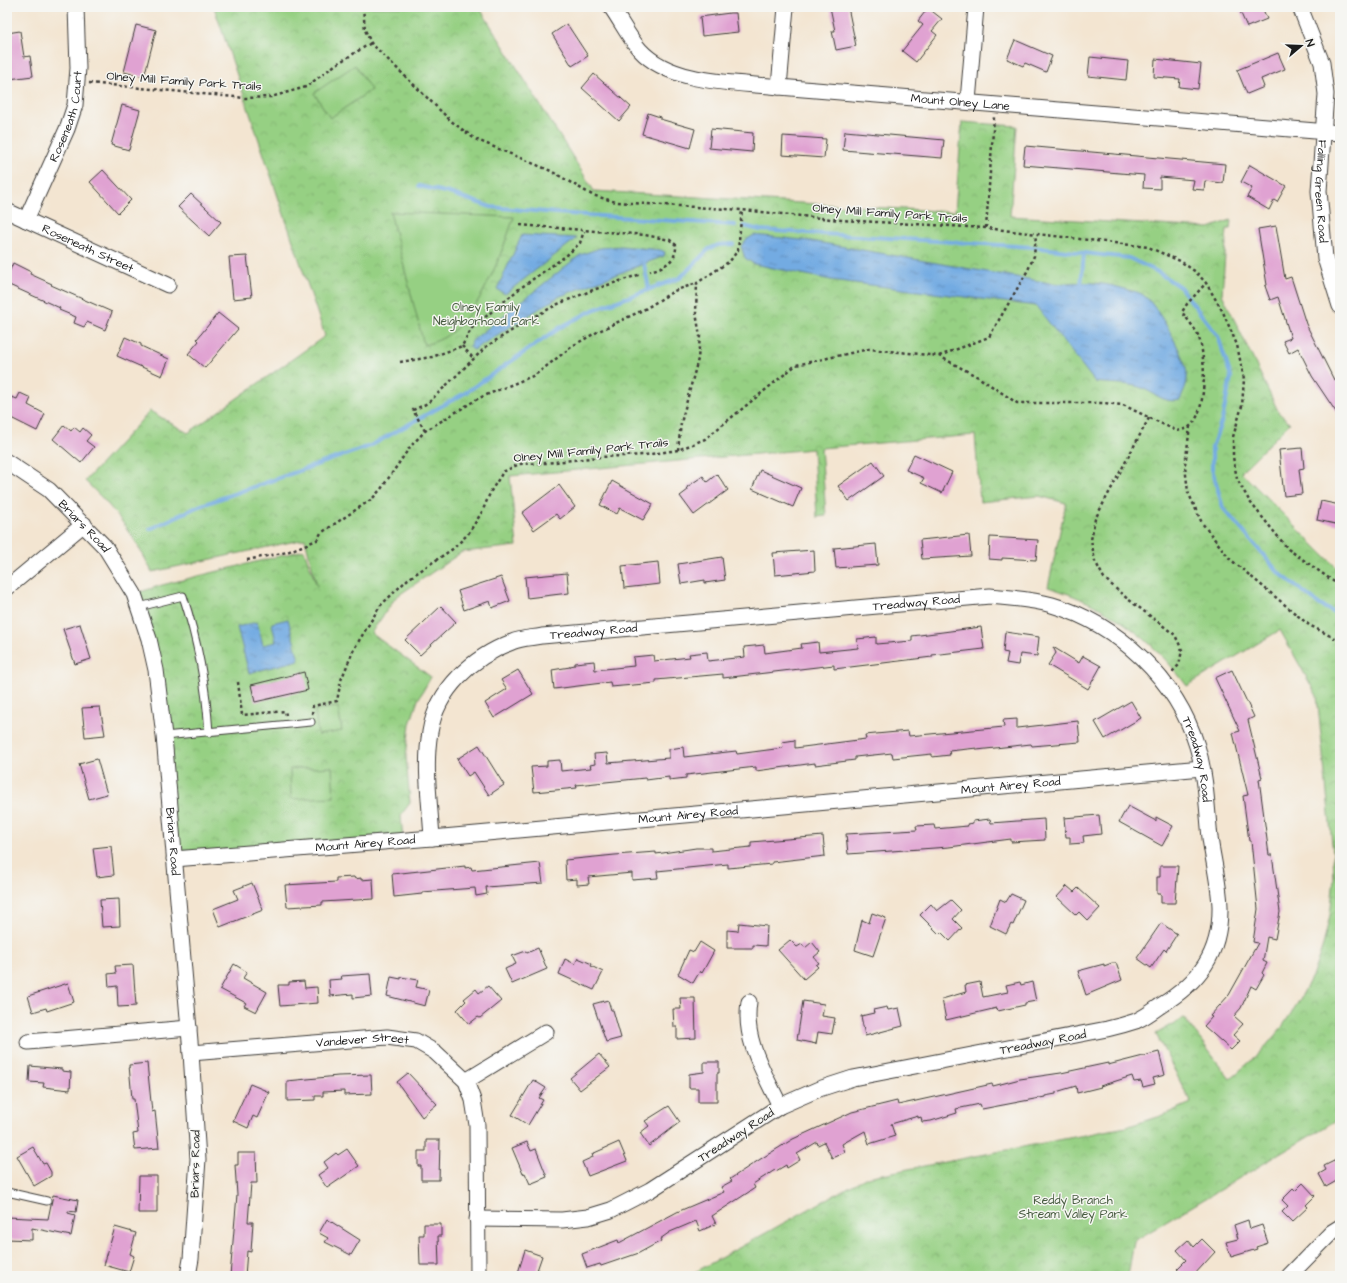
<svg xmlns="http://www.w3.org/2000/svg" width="1347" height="1283" font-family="'Architects Daughter',sans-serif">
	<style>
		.park { fill: url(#park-crowns); stroke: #597650 }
		.pitch { fill: #96d083; stroke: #597650 }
		.water { fill: url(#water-ripples); stroke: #48647f }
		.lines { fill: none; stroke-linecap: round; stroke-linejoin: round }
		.stream { stroke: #73abe2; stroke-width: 4 }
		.building { fill: #e0a2d2 }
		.service-casing { stroke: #3c3a37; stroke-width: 9 }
		.minor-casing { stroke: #3c3a37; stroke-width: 17 }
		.path { stroke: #3c3a37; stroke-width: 2.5; stroke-dasharray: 3 3; stroke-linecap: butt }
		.service { stroke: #fff; stroke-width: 7 }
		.minor { stroke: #fff; stroke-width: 15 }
		.labels { text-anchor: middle; stroke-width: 3; stroke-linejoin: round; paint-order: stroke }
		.street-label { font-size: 12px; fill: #1c1c1c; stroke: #f6f6f2 }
		.park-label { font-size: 12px; fill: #475b40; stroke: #f6f6f2 }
	</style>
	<defs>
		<pattern id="park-crowns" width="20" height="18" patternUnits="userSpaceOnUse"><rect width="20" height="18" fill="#96d083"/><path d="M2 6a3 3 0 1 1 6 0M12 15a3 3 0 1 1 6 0" fill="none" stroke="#81b271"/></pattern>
		<pattern id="water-ripples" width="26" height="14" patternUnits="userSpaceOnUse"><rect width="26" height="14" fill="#73abe2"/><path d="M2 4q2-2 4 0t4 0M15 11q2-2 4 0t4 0" fill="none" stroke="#5e8ab6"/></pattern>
	</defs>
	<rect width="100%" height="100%" fill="#f6f6f2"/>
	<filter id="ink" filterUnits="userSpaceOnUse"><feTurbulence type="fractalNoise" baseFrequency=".025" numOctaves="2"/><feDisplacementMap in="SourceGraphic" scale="8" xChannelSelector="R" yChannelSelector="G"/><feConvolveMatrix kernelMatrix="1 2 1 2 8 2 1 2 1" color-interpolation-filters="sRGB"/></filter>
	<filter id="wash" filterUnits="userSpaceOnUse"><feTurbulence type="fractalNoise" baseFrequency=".012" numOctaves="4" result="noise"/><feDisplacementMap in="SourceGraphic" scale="16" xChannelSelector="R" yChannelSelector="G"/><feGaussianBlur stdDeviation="0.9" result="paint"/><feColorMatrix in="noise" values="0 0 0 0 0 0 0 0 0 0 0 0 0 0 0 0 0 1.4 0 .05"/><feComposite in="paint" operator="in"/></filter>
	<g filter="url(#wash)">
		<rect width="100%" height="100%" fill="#f3e5d1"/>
		<path class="park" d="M214,7H479L594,191L955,212L962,122L1017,126L1010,216L1209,228L1231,220L1230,229H1227L1222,294L1279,413L1290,423L1241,472L1340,571V1118L1134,1241L1128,1276H688L867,1177L1126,1127L1161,1116L1191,1103L1156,1034L1184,1018L1230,1079L1260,1053L1282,1027L1299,1001L1313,974L1323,945L1330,915L1334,879L1333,853L1317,696L1280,630L1187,686C1150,636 1107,605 1048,587L1066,503L1039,496L980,502L975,435L821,448L826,516L817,517L813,449L510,476L517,546L462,552L396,597L371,633L431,677L418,700L410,724L406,756L410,803L401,815L403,841L174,859L164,736L134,594L162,585L304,550L317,586L305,539L152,572C134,535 115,509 85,481L150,411L188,433L325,336Z"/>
		<path class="pitch" d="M355,65L371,90L330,118L314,93Z
			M390,212L514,217C502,252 483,306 454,330C446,338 435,342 424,345Z
			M338,707L342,731L318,735L315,710Z
			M332,767L334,797L291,799L290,769Z"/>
		<path class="water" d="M522,235L577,238L505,294L497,289Z
			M754,235L811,241L1056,284C1081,281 1104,282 1128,290C1133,291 1139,292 1143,295C1157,304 1185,356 1187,374C1188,382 1184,392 1180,400C1164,404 1154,392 1139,387C1126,383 1109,384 1095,382L1036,306L831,280L754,264L745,258L741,246L746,240Z
			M621,246L661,250L665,252L664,256L558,297L473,350L469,346L473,340L580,255L600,248Z
			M288,619L299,660L249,673L237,627L257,622L263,645L276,642L272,623Z"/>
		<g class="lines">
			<path class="stream" d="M419,186L449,193L491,207L556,213L735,225
				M744,226L760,230L1032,247L1084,253L1129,258L1156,271L1180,287L1218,336L1231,377L1222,420L1212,447V469L1223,508L1278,572L1320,605L1340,616
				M644,264L649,289
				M1081,285L1084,253
				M150,529L199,506L370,446L465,393L561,327L593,310L680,278L709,249L718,245L733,244"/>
		</g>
		<g id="blocks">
			<path class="building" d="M830,7H848L856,46L836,50L832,31H835Z
				M1238,7H1262L1267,19L1247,27Z
				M928,8L942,19L932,31L937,35L916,62L902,51L923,25L918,21Z
				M730,13H736L738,32L702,36L700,17Z
				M567,24L588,56L572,66L552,34Z
				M136,25L156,30L144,77L124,72Z
				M20,31L24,57L30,56L33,76L9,79L7,68V33Z
				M1015,40L1052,56L1046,72L1025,63L1023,66L1007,59Z
				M1278,53L1285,69L1261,79L1264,87L1247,94L1237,70Z
				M1090,57L1128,61L1126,80L1088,76Z
				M1155,59L1201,64L1198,89L1179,87L1180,79L1154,77Z
				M594,74L631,107L619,121L582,88Z
				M122,105L140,110L129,150L111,145Z
				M648,113L660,117V119L695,129L690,148L642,134Z
				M711,129L753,133L752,152L709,148Z
				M845,131L944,140L942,158L843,150Z
				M783,136L826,139L824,158L782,155Z
				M1025,146L1225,164L1223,183L1205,181L1204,190L1192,189L1194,180L1160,177V189L1143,188L1144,175L1023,165Z
				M1250,165L1286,186L1277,202L1274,200L1269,210L1247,197L1252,188L1241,182Z
				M103,170L131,200L118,213L90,182Z
				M191,194L221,222L209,236L178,207Z
				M1276,226L1285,279L1291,277L1306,324L1334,380L1340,376V418L1312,376L1298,348L1289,353L1283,341L1291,338L1278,297L1270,300L1265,286L1267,285L1258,229Z
				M247,256L252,297L233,299L229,257Z
				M13,263L31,272L30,274L52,284L51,285L112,312L105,330L87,322L84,327L74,323L76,317L59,310L60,308L7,284V277Z
				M218,313L238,329L205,368L188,354L199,341L197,339Z
				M125,337L141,344V346L169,359L162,376L117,356Z
				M20,393L31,398L28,405L45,414L37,431L7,416V407L12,397L17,399Z
				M64,425L71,431L74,427L80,432L83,428L91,435L86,441L94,447L81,463L53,439Z
				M1302,448L1304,468L1299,469L1302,494L1284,496L1279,450Z
				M914,454L952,472L942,493L921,483L924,478L906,470Z
				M873,461L884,476L849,501L838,486Z
				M760,470L801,488L793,507L752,489Z
				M717,474L728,490L694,515L680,496L688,490L687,487L703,476L707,482Z
				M612,481L653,504L643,520L620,508L617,514L600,505Z
				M559,485L575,507L560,519L556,514L534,530L522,513Z
				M1321,501L1340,505V525L1317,520Z
				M969,535L971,556L922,559L920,540Z
				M990,537L1038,540L1036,560L1002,558V560L989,559Z
				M876,544L878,565L836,568L834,548Z
				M814,550L815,571L775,575L773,553Z
				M722,557L725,580L705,583V580L681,584L678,564Z
				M658,562L660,584L624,588L622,566Z
				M567,573L569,593L527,598L525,577Z
				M501,577L510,601L492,608L490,601L464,610L458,591Z
				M441,606L456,622L420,655L405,640Z
				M80,624L91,659L75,664L63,629Z
				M981,627L984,649L932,655V657L834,669V665L723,678V674L656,680V683L611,687L610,682L554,689L552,670L570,667V666L575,665V663L594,661L595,670L634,666L633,657L653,655L654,661L690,657L689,654L707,652L708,661L745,657L744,647L764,645L765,653L802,648L801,644L818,642L819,652L858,648L857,639L876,637V644L912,641V636Z
				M1005,632L1039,637L1037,656L1020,654L1018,665L1006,663L1008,653L1003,652Z
				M1053,647L1079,663L1083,656L1101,666L1088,689L1048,665L1056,653Z
				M518,670L533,694L494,718L485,703L507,689L501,680Z
				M1232,670L1254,717L1248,720L1262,778L1259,779L1269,855H1272L1280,912L1275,939L1267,937L1263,961L1267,963L1262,973L1264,975L1256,989L1251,986L1241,1008L1234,1016L1243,1024L1233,1035L1240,1041L1231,1050L1204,1026L1212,1017L1210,1016L1229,995L1258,943L1253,942L1258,909L1251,841H1249L1243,796L1248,795L1233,733L1240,731L1215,678Z
				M304,672L308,690L255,702L251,685Z
				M1131,701L1141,718L1105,739L1095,722Z
				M100,707L105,735L85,737L82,708Z
				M1017,719V728L1078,721L1080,742L1032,746L1031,744L977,750V748L949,751L950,755L932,757V754L893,758L892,753L855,757V760L815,765V763L756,771V767L686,775V778L669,780V777L646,780L645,778L576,785L577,788L534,792L531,767L547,766V761L560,760L561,771L591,768L590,765L595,764L594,754L607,753L608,763L669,758V749L683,747L684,757L736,751L737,754L783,748L782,742L795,740V748L866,739L865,735L908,731L909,736L1004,727L1003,720Z
				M479,745L504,785L489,795L474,772L468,776L457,759Z
				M97,759L107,794L89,799L79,764Z
				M1128,806L1156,821V817L1173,826L1162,846L1119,822Z
				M1099,815L1101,834L1083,836L1084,843L1070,844V837H1066L1064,818Z
				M990,819L991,823L1044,819L1045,840L1011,842V839L949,847L848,854L846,834L917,830L916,826L934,825L935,829L968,826L967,824L973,823V821Z
				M823,836L825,856L772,862V864L728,868V864L657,871L658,878L632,880V873L588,877L589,884L577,885V879L566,880L565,860L615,855L656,852V854L696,848H711V851L751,847V842Z
				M111,846L114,875L97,877L93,848Z
				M540,863L543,883L486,887L487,894L476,896L475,888L422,892V894L394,897L392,874L465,866V868L471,867L472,870Z
				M1160,866H1178L1175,903H1161V894H1157V877H1160Z
				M354,877L355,879L361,878V880L373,879L374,899L322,902V905L287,907L285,885L336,882V878Z
				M252,883L263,910L220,927L213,909L238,899L234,890Z
				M1067,886L1074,892L1078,888L1100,908L1088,921L1079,912L1076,915L1057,897Z
				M1011,894L1024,900L1013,925L1011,924L1006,934L990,926L1000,899L1006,902Z
				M119,899L120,926L102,927L100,900Z
				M951,900L961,910L953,919L962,928L950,941L941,932L939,934L920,915L931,904L937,911Z
				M872,913L886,918L873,956L855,950L862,920L869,923Z
				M739,923L767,926L766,946L753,945V948H727V930L738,931Z
				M1161,923L1177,934L1166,951L1164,949L1151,968L1137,958Z
				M790,940L797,947L802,944L805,948L812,942L820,952L814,957L819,963L816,965L818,967L804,979L778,950Z
				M700,942L714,951L702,973L700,971L693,983L678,974L689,950L694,952Z
				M538,948L547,969L512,984L505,969L516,964L512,956L526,951L527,953Z
				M578,958L592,964L591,966L603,972L594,990L559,974L565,959L575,964Z
				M1112,963H1116L1122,980L1086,995L1078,971L1104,964V966Z
				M234,964L247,972L243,978L267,992L256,1012L244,1006L246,1003L220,989Z
				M133,965L136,1006L118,1007L117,986L109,987L108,974L116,973L115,966Z
				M370,974L372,996L353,998V994L330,996L329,980L342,979L341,976Z
				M391,977L401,979V977L418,980L416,987L429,990L425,1006L387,996Z
				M304,981L305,988L317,987L318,1003L280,1006L278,985H289V982Z
				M980,982L983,997L1008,992L1006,985L1020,982L1021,985L1032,982L1036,1001L1025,1003V1005L998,1011L997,1008L946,1020L942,999L966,992L965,985Z
				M68,983L74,1002L47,1011L46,1008L33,1012L28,996Z
				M488,986L501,1001L480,1018L478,1017L469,1024L457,1010L466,1001L464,999L476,989L479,993Z
				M680,998H695L696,1038L677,1039V1027H674L673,1009H681Z
				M608,1000L611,1010H613L621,1038L606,1042L593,1004Z
				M803,1001L824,1004L822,1016L835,1018L832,1034L818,1032L816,1044L797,1040Z
				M887,1007L888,1010L899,1008L903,1026L865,1036L861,1016L874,1013L873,1010Z
				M1159,1052L1165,1075L1153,1078L1155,1084L1143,1087L1141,1081L1134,1082L1132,1076L1100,1086L1101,1087L1077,1093L1076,1086L1056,1092V1094L1045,1096V1097L982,1109L980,1104L956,1109L957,1113L931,1121L922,1122L921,1117L918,1118V1116L891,1124L895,1136L869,1144L865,1131L842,1144L845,1152L832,1158L824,1142L818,1145L817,1142L797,1154L800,1160L787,1168L786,1165L776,1171L775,1170L753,1184L755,1188L712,1216L716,1224L700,1231L696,1221L670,1232L660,1239L661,1241L639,1253L601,1266L600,1264L587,1268L582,1254L618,1240L619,1243L677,1212L724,1192L721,1187L732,1181L730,1179L759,1160L793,1139L852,1112L897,1101L898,1105L992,1084L993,1086L1020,1079L1061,1073L1108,1063V1065Z
				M599,1054L610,1067L580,1090L570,1078Z
				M704,1062H719V1073H717V1102H698V1088H689V1074L704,1072Z
				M147,1063L152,1112L155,1111L159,1148L135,1150L133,1134L138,1133L134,1099H132L129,1065Z
				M30,1066L62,1069V1071L71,1072L70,1090L43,1087L44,1083L29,1082Z
				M408,1073L437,1104L422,1117L397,1082Z
				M371,1075L372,1094L344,1095V1091L323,1092V1096H315V1100L287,1101V1081L338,1076Z
				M533,1080L546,1088L539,1098L543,1100L528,1125L512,1115Z
				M250,1084L269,1092L257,1118L253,1116L248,1128L233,1121Z
				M669,1106L680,1122L649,1146L640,1133L649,1126L645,1121Z
				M426,1140H440L439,1180H421V1166H418V1151H426Z
				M527,1142L531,1151L536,1149L547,1177L530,1184L525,1173L523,1174L512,1148Z
				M619,1142L627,1161L588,1176L582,1162L593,1157L592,1154Z
				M33,1147L43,1164L46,1163L51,1172V1176L34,1186L17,1156Z
				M347,1149L359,1166L327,1188L318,1175L328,1168L324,1162L336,1153L338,1155Z
				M238,1153H256L257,1183H251L248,1222H253L251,1252L247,1251L245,1276H230L237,1195L235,1165H238Z
				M1340,1158V1179L1326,1187L1319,1174L1326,1170L1324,1166Z
				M139,1176H157V1213H138Z
				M1303,1183L1315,1196L1306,1205L1308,1207L1292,1222L1282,1212L1288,1206L1282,1200L1293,1189L1295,1191Z
				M53,1195L78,1200L76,1212L68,1211V1213L75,1215L71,1236L32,1228V1240L7,1239V1217L48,1219Z
				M327,1219L360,1240L351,1255L325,1242L328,1238L319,1233Z
				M1248,1220L1250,1229L1262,1225L1268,1243L1256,1247L1257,1249L1231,1257L1226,1242L1238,1239L1234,1225Z
				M424,1224H441V1236H438L439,1265H420L419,1235H424Z
				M115,1227L136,1233L130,1254L134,1256L129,1272L104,1265Z
				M1202,1239L1215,1252L1193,1276H1184L1177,1269L1186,1260L1177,1250L1188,1240L1194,1247Z
				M525,1250L542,1256L535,1276H517Z"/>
		</g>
	</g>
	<g filter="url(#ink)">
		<use href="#blocks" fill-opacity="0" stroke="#3c3a37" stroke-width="1"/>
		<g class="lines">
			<g class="service-casing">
				<path id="service" d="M139,607L183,596C198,641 206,685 209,733
					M164,736L311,722
					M7,1192L47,1201"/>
			</g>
			<g class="minor-casing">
				<g id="minor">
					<path id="s1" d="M611,7C621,21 629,38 640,50C672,85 736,82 779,87L1340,133"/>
					<path id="s2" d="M1300,7L1322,63L1326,94L1319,191L1325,258L1340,306"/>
					<path d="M779,87L786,7"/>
					<path d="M968,101L976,7"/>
					<path id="s3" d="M7,211L168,285"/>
					<path id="s4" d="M26,220L67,129L75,105L78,68L76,7"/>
					<path id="s5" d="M7,462L49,490L105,547L134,594L149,639L156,670L164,736L191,1053L198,1159L191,1259L188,1276"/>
					<path d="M7,588L84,524"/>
					<path id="s6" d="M432,838C430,803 424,767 430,732C437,689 473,657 512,642C521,638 532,638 542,636L990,596C1011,598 1032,599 1052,605C1118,624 1177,680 1197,746C1206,775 1207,808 1210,838C1213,860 1219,883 1220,906C1221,954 1199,982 1160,1006C1153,1011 1145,1017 1136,1021C1127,1024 1116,1027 1107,1029L853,1078L819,1089L780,1106L650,1190L611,1210L588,1217L562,1220L477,1219"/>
					<path id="s7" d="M174,859L432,838L1202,768"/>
					<path d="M749,1002C743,1040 764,1072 780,1106"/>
					<path d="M28,1042L189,1028"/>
					<path id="s8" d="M191,1053L387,1037L416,1041L435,1052L466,1081L473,1100L477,1125L478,1276"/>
					<path d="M466,1081L546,1032"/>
					<path d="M1289,1276L1332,1232L1340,1227"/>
				</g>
			</g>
			<path class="path" d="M363,7L365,30L371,43L451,121L475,139L551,171L592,195L616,202L742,210L841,220L986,228L1148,247L1180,261L1196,272L1206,283L1223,312L1237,345L1244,379L1242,406L1233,437V457L1237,479L1250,502L1288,549L1340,586
				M89,83L245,98L271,97L306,87L335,65L371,43
				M520,225L645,235L670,240L676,245C677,261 664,267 650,271
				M986,228L994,117
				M462,346L474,359
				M939,356L989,337L1028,270L1034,256L1036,235
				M400,362L432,357L462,346L472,328L519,289L567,255L580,243L584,231
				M1149,418L1095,519L1091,540L1095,561L1104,578L1124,596L1175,635L1182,650L1179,665L1172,672
				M1190,426L1185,466L1188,492L1202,523L1230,559L1309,625L1340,641
				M425,431L413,410L428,403L487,346L532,318L558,304L593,290L641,274
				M678,450L681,423L698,359L700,336L696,313L697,283L730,261L738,250L742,210
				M247,560L287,552L317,540L321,533L372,499L381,489L410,447L425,431L479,398L535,375L574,345L599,331L645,309L674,291L697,283
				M238,682L242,715L285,711L286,715
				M312,714L313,706L337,701L341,680L354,649L380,606L408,579L454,548L468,534L482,512L491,491L503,472L519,464L546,463L599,457L645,455L678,450L705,439L796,365L869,349L939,356L978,377L1017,403H1104L1123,405L1177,431C1181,430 1186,429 1189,427C1208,414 1206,354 1198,335C1194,327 1187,319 1182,312L1187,304L1206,283"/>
			<use href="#service" class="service"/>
			<use href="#minor" class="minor"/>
		</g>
	</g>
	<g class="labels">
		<g class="street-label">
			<text transform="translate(184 81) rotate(4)" y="4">Olney Mill Family Park Trails</text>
			<text dy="4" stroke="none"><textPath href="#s1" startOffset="381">Mount Olney Lane</textPath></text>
			<text dy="4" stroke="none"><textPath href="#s4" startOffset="112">Roseneath Court</textPath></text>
			<text dy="4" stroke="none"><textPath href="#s2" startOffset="189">Falling Green Road</textPath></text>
			<text transform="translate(890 213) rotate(4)" y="4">Olney Mill Family Park Trails</text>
			<text dy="4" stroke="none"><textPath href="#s3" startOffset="89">Roseneath Street</textPath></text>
			<text transform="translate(591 450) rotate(-6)" y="4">Olney Mill Family Park Trails</text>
			<text dy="4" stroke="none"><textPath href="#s5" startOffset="101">Briars Road</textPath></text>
			<text dy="4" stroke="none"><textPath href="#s6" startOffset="640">Treadway Road</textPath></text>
			<text dy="4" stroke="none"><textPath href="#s6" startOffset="316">Treadway Road</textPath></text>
			<text dy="4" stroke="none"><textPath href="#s6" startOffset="1000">Treadway Road</textPath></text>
			<text dy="4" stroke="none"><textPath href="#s7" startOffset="840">Mount Airey Road</textPath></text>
			<text dy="4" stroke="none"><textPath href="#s7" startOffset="516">Mount Airey Road</textPath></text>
			<text dy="4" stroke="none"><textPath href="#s5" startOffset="437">Briars Road</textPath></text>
			<text dy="4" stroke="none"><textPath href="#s7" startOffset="192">Mount Airey Road</textPath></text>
			<text dy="4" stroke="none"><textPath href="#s8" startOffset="172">Vandever Street</textPath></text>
			<text transform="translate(1043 1042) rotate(-11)" y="4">Treadway Road</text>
			<text transform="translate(736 1135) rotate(-33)" y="4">Treadway Road</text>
			<text transform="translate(195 1164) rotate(-89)" y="4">Briars Road</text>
		</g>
		<g class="park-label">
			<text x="486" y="311">Olney Family<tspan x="486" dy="14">Neighborhood Park</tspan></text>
			<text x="1073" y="1204">Reddy Branch<tspan x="1073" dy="14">Stream Valley Park</tspan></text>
		</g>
	</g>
	<rect width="1347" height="1283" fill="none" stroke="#f6f6f2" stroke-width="24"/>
	<g transform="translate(1301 46) rotate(71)" stroke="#f6f6f2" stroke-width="3" paint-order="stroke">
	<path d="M0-3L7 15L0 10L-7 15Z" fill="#1c1c1c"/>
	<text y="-6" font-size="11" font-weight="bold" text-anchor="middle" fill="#1c1c1c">N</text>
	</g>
</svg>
